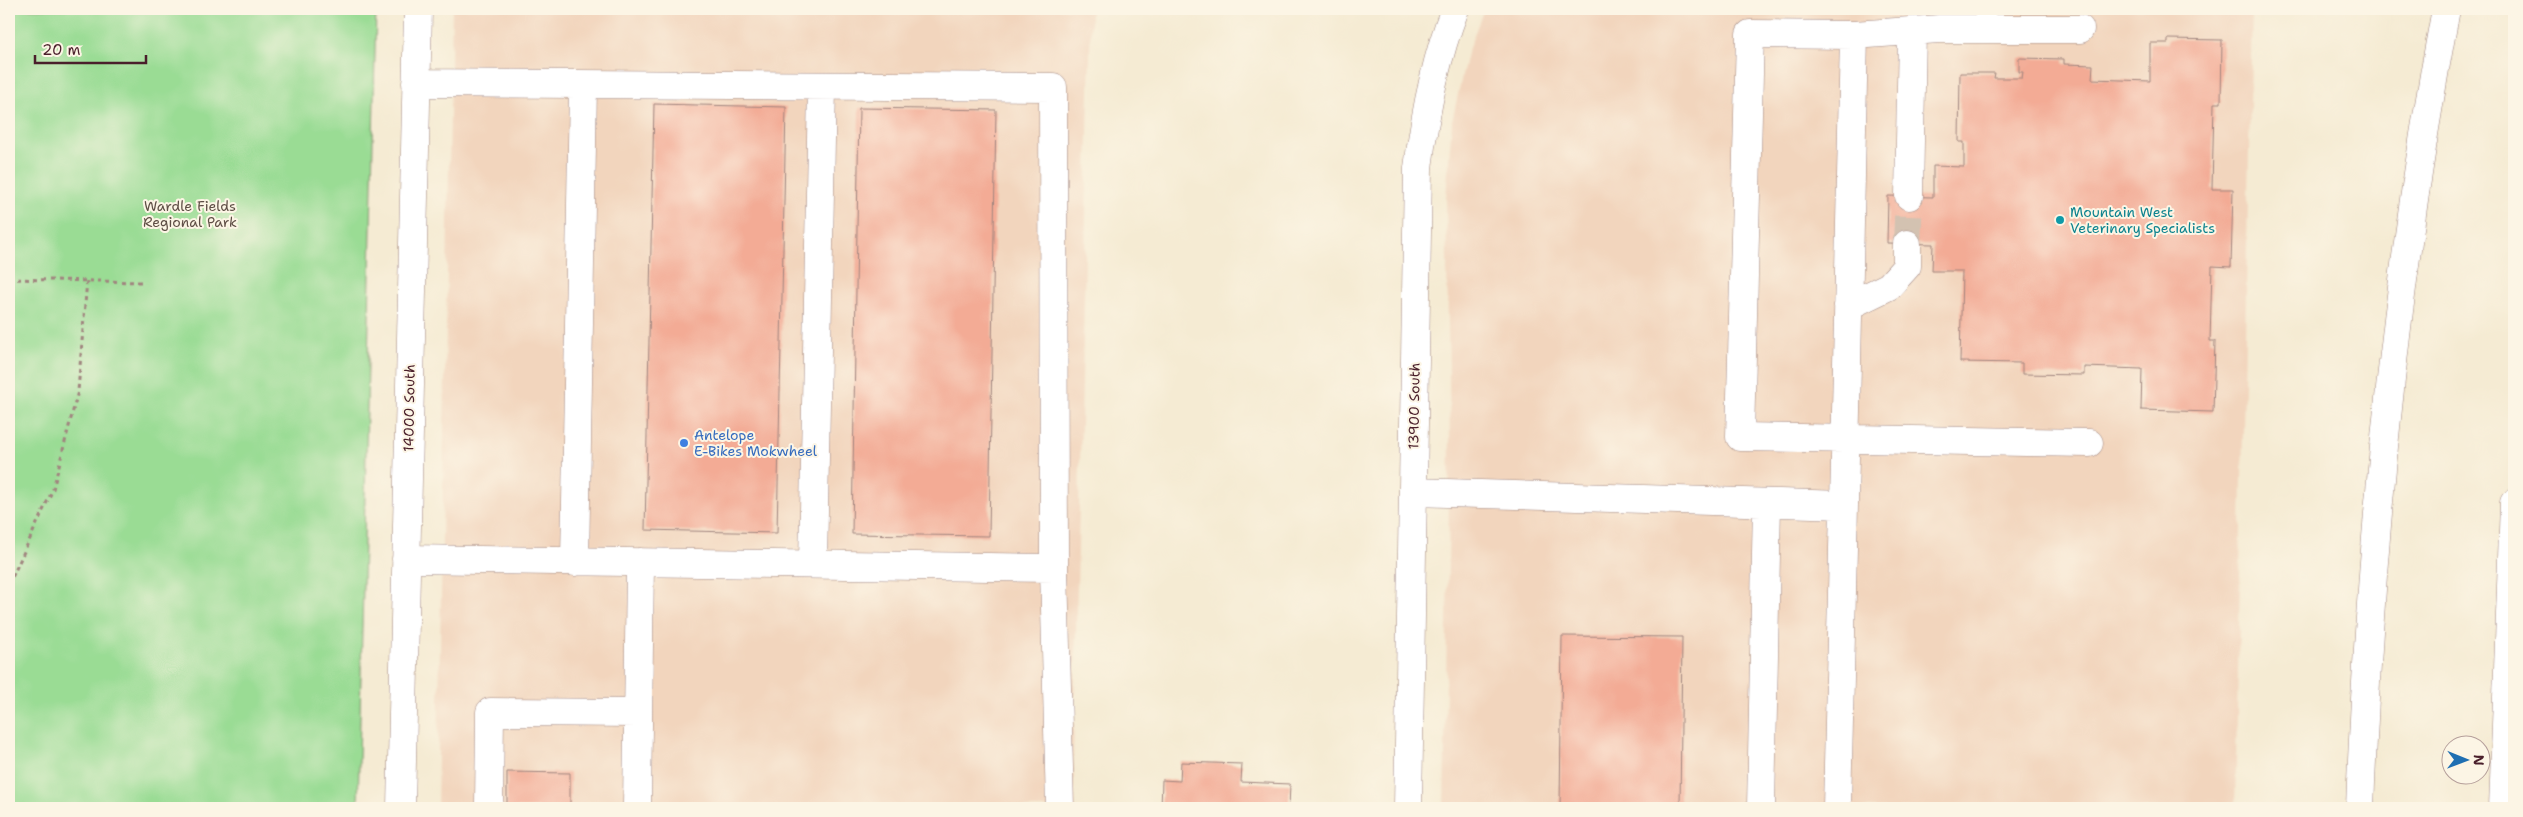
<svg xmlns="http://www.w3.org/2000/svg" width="2523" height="817" font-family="'Shantell Sans',sans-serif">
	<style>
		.built { fill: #f2d5bd }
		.green { fill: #9adc94; stroke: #727e60 }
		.building { fill: #f3ab95 }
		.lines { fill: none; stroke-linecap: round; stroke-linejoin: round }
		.minor-tunnel { stroke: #d3c2b1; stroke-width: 28; stroke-dasharray: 28 14; stroke-linecap: butt }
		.minor-casing { stroke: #a0857f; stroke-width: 29 }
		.highway-casing { stroke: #a0857f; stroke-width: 29 }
		.path { stroke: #a0857f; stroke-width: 3; stroke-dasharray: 4 4; stroke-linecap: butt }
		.minor { stroke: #fff; stroke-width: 28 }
		.highway { stroke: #fff; stroke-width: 28 }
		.culture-dot { fill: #0f9aa8; stroke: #fcf5e5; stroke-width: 2 }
		.shop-dot { fill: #3f7fe0; stroke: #fcf5e5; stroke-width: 2 }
		.labels { text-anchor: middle; stroke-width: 4; stroke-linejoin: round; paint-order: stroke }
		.park-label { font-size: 14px; fill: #5e4e45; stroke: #fcf5e5 }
		.culture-label { font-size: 14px; fill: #0d838f; stroke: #fcf5e5; text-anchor: start }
		.street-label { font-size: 14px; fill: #4a1f2b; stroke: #fcf5e5 }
		.shop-label { font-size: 14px; fill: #366cbe; stroke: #fcf5e5; text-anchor: start }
	</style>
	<rect width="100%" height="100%" fill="#fcf5e5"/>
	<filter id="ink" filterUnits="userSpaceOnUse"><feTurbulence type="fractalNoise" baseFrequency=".02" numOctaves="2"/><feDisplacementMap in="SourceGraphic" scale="10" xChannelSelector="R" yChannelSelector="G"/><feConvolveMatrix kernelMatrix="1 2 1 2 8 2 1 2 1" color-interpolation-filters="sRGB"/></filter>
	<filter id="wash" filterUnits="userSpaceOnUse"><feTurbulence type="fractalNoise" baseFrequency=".0096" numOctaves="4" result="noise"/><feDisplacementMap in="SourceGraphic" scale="20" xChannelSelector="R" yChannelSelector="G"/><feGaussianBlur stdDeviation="1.12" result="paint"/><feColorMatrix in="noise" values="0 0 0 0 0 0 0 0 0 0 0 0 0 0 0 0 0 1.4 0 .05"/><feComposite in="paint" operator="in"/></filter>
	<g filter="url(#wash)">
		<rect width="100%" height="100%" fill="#f5ebd3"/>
		<path class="built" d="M452,9H1091L1073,755L1075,808H437Z
			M1484,9H2252L2235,808H1444L1450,439L1446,198L1452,122L1467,53Z"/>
		<path class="green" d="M9,9H376L358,808H9Z"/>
		<g id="blocks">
			<path class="building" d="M2168,39L2222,40L2221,103H2214L2212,189H2233L2231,267L2212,266L2210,341H2215L2213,412L2141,410L2142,369L2084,367V375L2022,374V363L1960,362L1962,271H1932L1933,244L1887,243L1888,196L1933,197V166L1964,167V142H1959L1960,73H1995L1994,78H2022L2023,72H2019V58L2064,59V64L2093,65L2092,79L2150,81V43H2168Z
				M654,104L786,107L777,533L645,530Z
				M859,108L996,110L989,536L852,534Z
				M1562,636L1682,637L1680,808H1560Z
				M1181,762L1242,764L1241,782L1290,784L1289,808H1161L1162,780L1180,781Z
				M507,772L570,773V808H507Z"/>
		</g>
	</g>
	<g filter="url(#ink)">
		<use href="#blocks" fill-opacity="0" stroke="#a0857f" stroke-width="1"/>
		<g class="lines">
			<path class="minor-tunnel" d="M1907,244L1909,196"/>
			<g class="minor-casing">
				<path id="minor" d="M1854,35L1939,29H2080
					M1909,196L1912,31
					M1848,306L1889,286L1907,266V244
					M1413,492L1844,505L1854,35L1750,34L1740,437L2089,443
					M406,559L1054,568L1053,87L416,83
					M575,562L583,85
					M813,564L822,86
					M1054,568L1060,808
					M401,808L418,9
					M489,808L490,712L638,713
					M637,808L640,562
					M1408,808L1418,168C1425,113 1435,60 1455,9
					M1761,808L1767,503
					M1837,808L1844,505"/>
			</g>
			<g class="highway-casing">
				<path id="highway" d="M2360,808C2370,541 2396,272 2446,9
					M2503,808L2514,503"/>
			</g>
			<path class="path" d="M9,67L14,62
				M9,279L141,282
				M9,584L53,489L78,391L87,280"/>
			<use href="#minor" class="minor"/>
			<use href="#highway" class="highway"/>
		</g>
	</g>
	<circle class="culture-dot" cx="2060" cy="220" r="5"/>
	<circle class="shop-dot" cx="684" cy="443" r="5"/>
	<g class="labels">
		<g class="park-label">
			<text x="190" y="211">Wardle Fields<tspan x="190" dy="16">Regional Park</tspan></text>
		</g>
		<g class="culture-label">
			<text x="2070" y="217">Mountain West<tspan x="2070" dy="16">Veterinary Specialists</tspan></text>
		</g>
		<g class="street-label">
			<text transform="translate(1414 406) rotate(-89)" y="5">13900 South</text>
			<text transform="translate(409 408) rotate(-89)" y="5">14000 South</text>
		</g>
		<g class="shop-label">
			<text x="694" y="440">Antelope<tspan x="694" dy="16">E-Bikes Mokwheel</tspan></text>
		</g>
	</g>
	<rect width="2523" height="817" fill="none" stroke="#fcf5e5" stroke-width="30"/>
	<g transform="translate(2466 760) rotate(91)"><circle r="24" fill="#fcf5e5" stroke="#b59f9b"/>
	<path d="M0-4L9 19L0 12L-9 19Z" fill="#1f6fb2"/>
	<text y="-8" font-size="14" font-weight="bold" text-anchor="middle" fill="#4a1f2b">N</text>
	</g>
	<path d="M35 55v8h111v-8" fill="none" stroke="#4a1f2b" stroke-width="2.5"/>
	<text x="42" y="55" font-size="15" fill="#4a1f2b" stroke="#fcf5e5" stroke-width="4" paint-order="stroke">20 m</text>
</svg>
